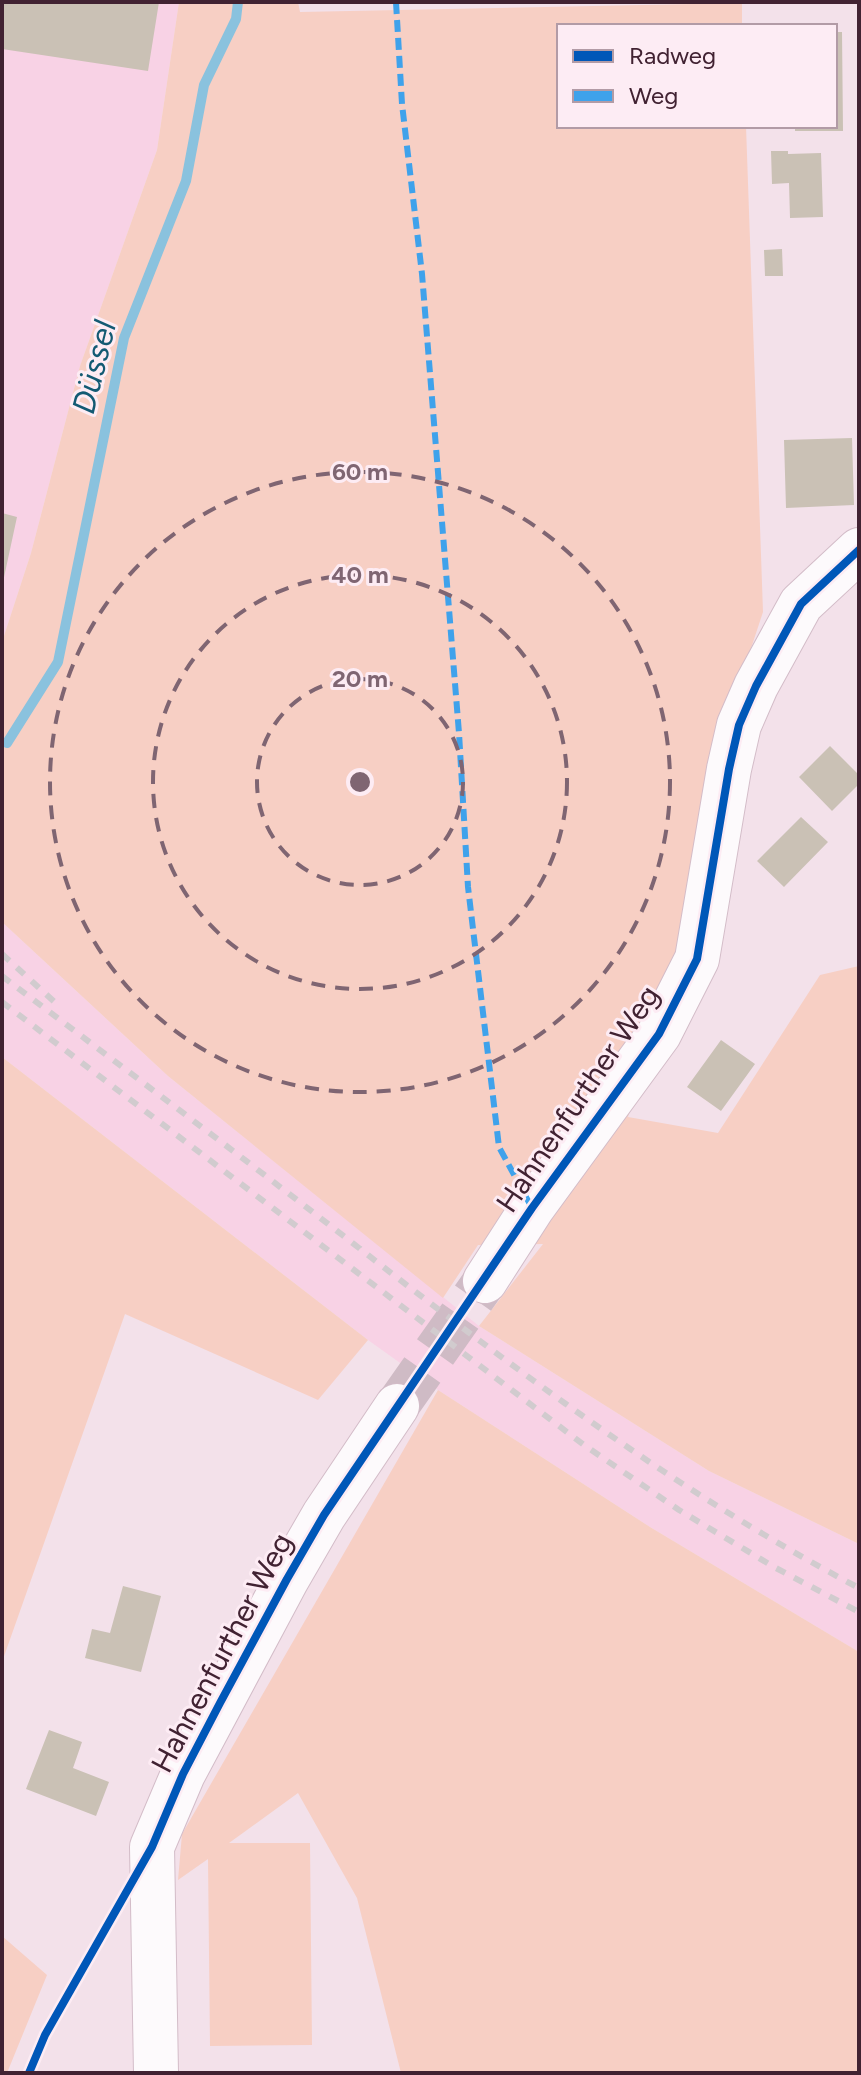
<svg xmlns="http://www.w3.org/2000/svg" width="861" height="2075" font-family="Figtree,sans-serif">
	<style>
		.built { fill: #f8d2e5 }
		.green { fill: #f7cfc4 }
		.lines { fill: none; stroke-linecap: round; stroke-linejoin: round }
		.stream { stroke: #8ac2de; stroke-width: 10 }
		.building { fill: #cac1b5 }
		.minor-tunnel { stroke: #cfbbc5; stroke-width: 44; stroke-dasharray: 44 22; stroke-linecap: butt }
		.minor-casing { stroke: #d3bcc8; stroke-width: 46 }
		.minor { stroke: #fdfafc; stroke-width: 44 }
		.rail { stroke: #d1cbce; stroke-width: 6; stroke-dasharray: 10 10; stroke-linecap: butt }
		.quiet { stroke: #3fa2eb; stroke-width: 6; stroke-dasharray: 12 6; stroke-linecap: butt }
		.cycleway-casing { stroke: #fdecf4; stroke-width: 13 }
		.cycleway { stroke: #0057b8; stroke-width: 8 }
		.ring { fill: none; stroke: #7f6572; stroke-width: 4; stroke-dasharray: 14 10 }
		.labels { text-anchor: middle; stroke-width: 6; stroke-linejoin: round; paint-order: stroke }
		.street-label { font-size: 30px; fill: #412232; stroke: #fdecf4 }
		.water-label { font-size: 32px; font-style: italic; fill: #135a73; stroke: #fdecf4 }
		.centre { fill: #7f6572; stroke: #fdecf4; stroke-width: 4 }
		.ring-label { font-size: 24px; text-anchor: middle; font-weight: bold; fill: #7f6572; stroke: #fdecf4; stroke-width: 6; stroke-linejoin: round; paint-order: stroke }
	</style>
	<rect width="100%" height="100%" fill="#f3e1ea"/>
	<path class="built" d="M2,2H179L157,150L80,366L31,553L2,642Z
		M2,922L168,1076L479,1326L709,1471L859,1544V1652L650,1527L438,1390L368,1340L2,1057Z"/>
	<path class="green" d="M179,2H298L300,12L742,3V26H559V126H746L763,612L723,733L681,956L628,1117L718,1133L820,975L859,966V1544L709,1471L479,1326L543,1244L478,1245L443,1298L168,1076L2,922V642L31,553L80,366L157,150Z
		M2,1057L368,1340L318,1400L125,1314L2,1662Z
		M438,1390L650,1527L859,1652V2073H401L357,1898L298,1793L229,1843H310L312,2045L210,2046L208,1859L178,1880L182,1834Z
		M2,1936L47,1975L7,2073H2Z"/>
	<g class="lines">
		<path class="stream" d="M7,743L58,662L124,338L186,181L204,85L236,19L238,2"/>
	</g>
	<path class="building" d="M2,2H159L148,71L2,49Z
		M835,32H842L843,131H795V126H835Z
		M771,151H788V154L821,153L823,217L790,218L789,183L772,184Z
		M782,249L783,276H765L764,250Z
		M852,438L854,505L786,508L784,440Z
		M2,513L17,517L3,582H2Z
		M830,746L859,775V784L832,811L799,777Z
		M801,817L828,842L784,887L757,861Z
		M721,1040L755,1064L721,1111L687,1087Z
		M123,1586L161,1596L141,1672L85,1658L92,1629L110,1633Z
		M49,1730L82,1742L73,1768L109,1782L96,1816L26,1789Z"/>
	<g class="lines">
		<path class="minor-tunnel" d="M397,1406L485,1281"/>
		<g class="minor-casing">
			<path id="minor" d="M485,1281L532,1208L659,1034L697,959L729,769L739,725L756,686L801,604L859,550
				M156,2073L152,1847L183,1774L287,1579L324,1515L397,1406"/>
		</g>
		<use href="#minor" class="minor"/>
		<path class="rail" d="M2,954L59,1006
			M2,976C121,1066 241,1156 359,1248C518,1372 679,1493 859,1588
			M2,1002L584,1445L679,1510L774,1567L859,1612"/>
		<path class="quiet" d="M396,2L402,104L422,274L459,733L468,887L499,1147L532,1208"/>
		<g class="cycleway-casing">
			<path id="cycleway" d="M29,2073L45,2035L152,1847L183,1774L220,1703L287,1579L324,1515L532,1208L659,1034L697,959L729,769L739,725L756,686L801,604L859,550"/>
		</g>
		<use href="#cycleway" class="cycleway"/>
	</g>
	<g class="ring">
		<circle cx="360" cy="782" r="103"/>
		<circle cx="360" cy="782" r="207"/>
		<circle cx="360" cy="782" r="310"/>
	</g>
	<g class="labels">
		<g class="street-label">
			<text transform="translate(578 1099) rotate(-56)" y="10">Hahnenfurther Weg</text>
			<text transform="translate(222 1653) rotate(-62)" y="10">Hahnenfurther Weg</text>
		</g>
		<g class="water-label">
			<text transform="translate(94 367) rotate(-76)" y="11">Düssel</text>
		</g>
	</g>
	<circle cx="360" cy="782" r="12" class="centre"/>
	<g class="ring-label">
		<text x="360" y="480">60 m</text>
		<text x="360" y="583">40 m</text>
		<text x="360" y="687">20 m</text>
	</g>
	<rect width="861" height="2075" fill="none" stroke="#412232" stroke-width="8"/>
	<rect x="557" y="24" width="280" height="104" fill="#fdecf4" stroke="#b29ba6" stroke-width="2"/>
	<rect x="573" y="50" width="40" height="12" fill="#0057b8" stroke="#b29ba6" stroke-width="2"/>
	<text x="629" y="64" font-size="24" fill="#412232">Radweg</text>
	<rect x="573" y="90" width="40" height="12" fill="#3fa2eb" stroke="#b29ba6" stroke-width="2"/>
	<text x="629" y="104" font-size="24" fill="#412232">Weg</text>
</svg>
